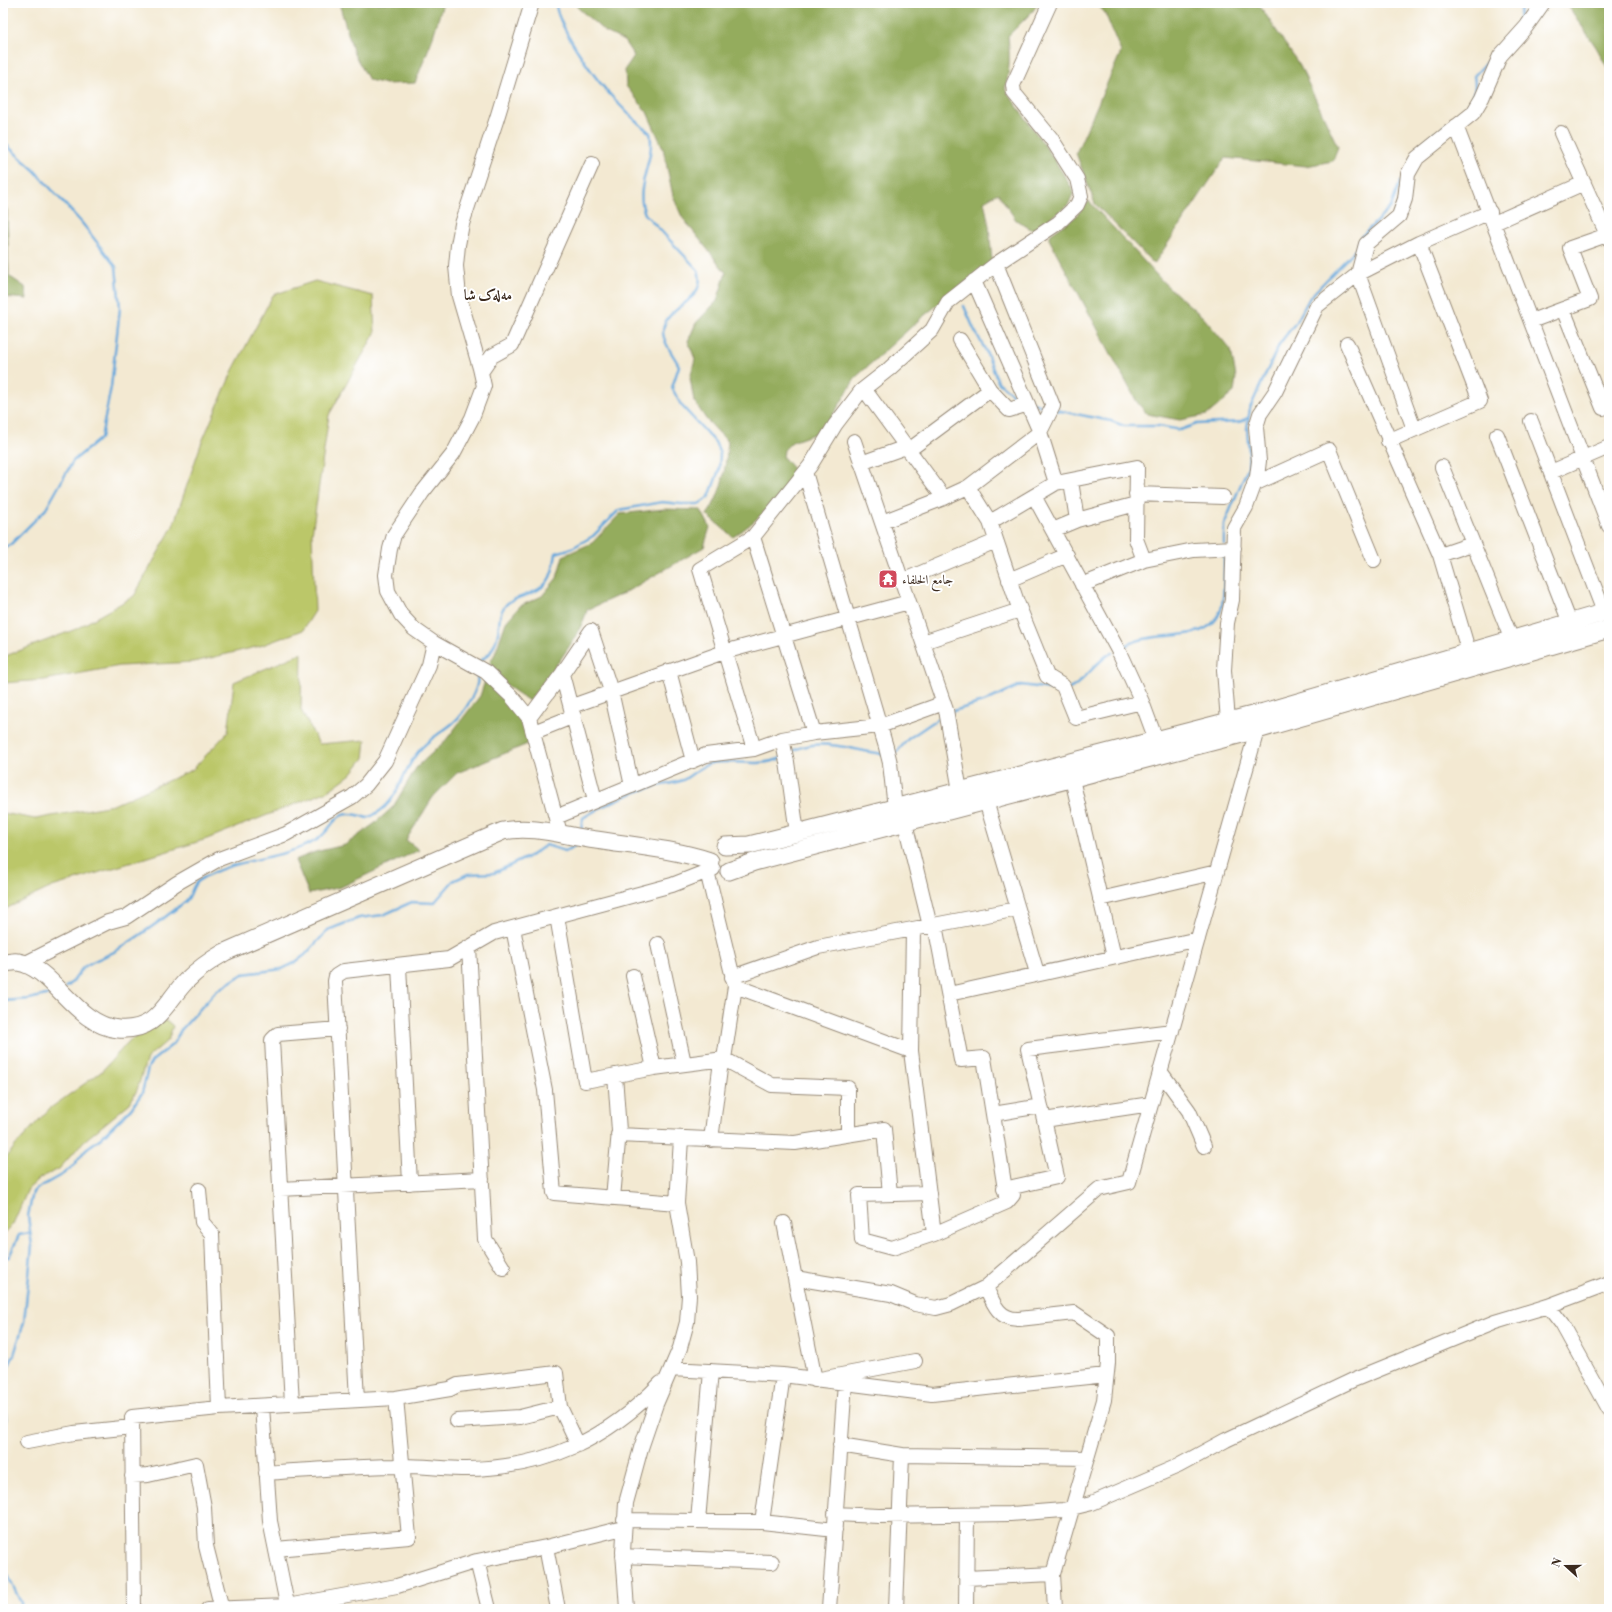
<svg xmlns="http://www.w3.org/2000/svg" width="1612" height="1612" font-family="'Libre Bodoni',Amiri,serif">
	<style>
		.green { fill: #bbc769; stroke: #7b7844 }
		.forest { fill: #94ac5d; stroke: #686b3e }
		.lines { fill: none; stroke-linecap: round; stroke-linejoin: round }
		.stream { stroke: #67a8db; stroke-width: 2.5 }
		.minor-casing { stroke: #978a78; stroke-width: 16 }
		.major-casing { stroke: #978a78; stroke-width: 19 }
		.minor { stroke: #fff; stroke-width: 14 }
		.major { stroke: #fff; stroke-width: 17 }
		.labels { text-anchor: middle; stroke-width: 4; stroke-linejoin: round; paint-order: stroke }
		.poi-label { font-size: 13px; fill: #3b2a1e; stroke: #fff; text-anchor: start }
		.quarter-label { font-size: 15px; font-weight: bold; fill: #3b2a1e; stroke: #fff }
	</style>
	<rect width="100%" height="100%" fill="#fff"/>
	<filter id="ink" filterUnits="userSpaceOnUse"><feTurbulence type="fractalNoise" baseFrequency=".025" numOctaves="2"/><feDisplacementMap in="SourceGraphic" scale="8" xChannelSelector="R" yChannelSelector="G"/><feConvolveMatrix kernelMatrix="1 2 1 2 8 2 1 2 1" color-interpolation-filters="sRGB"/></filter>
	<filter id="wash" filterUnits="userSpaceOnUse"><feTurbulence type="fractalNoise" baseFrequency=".012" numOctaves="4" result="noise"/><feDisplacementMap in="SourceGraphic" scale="16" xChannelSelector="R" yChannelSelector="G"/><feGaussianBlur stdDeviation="0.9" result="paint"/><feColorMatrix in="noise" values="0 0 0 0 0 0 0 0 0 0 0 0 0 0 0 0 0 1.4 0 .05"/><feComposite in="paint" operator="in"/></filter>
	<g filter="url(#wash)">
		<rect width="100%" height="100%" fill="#f3e9d2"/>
		<path class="green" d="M315,281L373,296L375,333L329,415L312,534L315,611L303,630L260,646L194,662L120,666L44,680L3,683V657L76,629L134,596L173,526L201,444L233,370L273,295Z
			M302,653L301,710L319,744L366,740L364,758L351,774L328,791L207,839L52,887L3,910V813L35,819L113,805L192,770L228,732L234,682Z
			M166,1020L173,1026L168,1040L147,1058L137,1090L130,1103L84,1141L59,1169L40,1178L28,1189L13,1224L3,1235V1162L15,1146L49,1109L101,1072L130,1040Z"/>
		<path class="forest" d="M339,3H443L432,40L415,83L386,84L369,80L354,54Z
			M576,3H1038L1033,11L1008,36C1010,55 1010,71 1005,89L1054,159L1074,192L1068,205L1034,231L1016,220L998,193L984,201L989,226L992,261L920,319L856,377L840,404L822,431L792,442L784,450L783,457L795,471C785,497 755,522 733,537L707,515C723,492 725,470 728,442L706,419L694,401L690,378L695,359L688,341L696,323L717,301L726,273L682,217L673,196L663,148L647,112L626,86L625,69L634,56L624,41L604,31L577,7Z
			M1096,3H1258L1300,66L1338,147L1333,161L1306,166L1225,158L1154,264L1095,204L1076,153L1121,52L1105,13Z
			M1566,3H1609V71L1596,47Z
			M3,200L7,210L9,276L25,287L27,299L3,297Z
			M1089,201L1164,283L1203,317L1231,350L1236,377L1234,392L1207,415L1180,420L1147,414L1137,402L1049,239L1051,234L1074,218Z
			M664,509L701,510L710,527L704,547L626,592L587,610C579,640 547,676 529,701L506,685L490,662L495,654L506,622L520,606L542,596L557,578L563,556L592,543L620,514Z
			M485,681L517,708L535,741L457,773L433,797L406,840L419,850L341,887L309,894L295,860L315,852L345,845L374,824L393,807L416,768L446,740L480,696Z"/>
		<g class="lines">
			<path class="stream" d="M1509,35L1518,24L1522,3
				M1462,113C1473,101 1477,92 1474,76L1495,53
				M3,142L34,170L82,223L116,267L120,308L111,387L101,438L73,461L46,509L11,544L3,548
				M1417,149L1432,135L1449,124
				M964,306L974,329L986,351L998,382L1012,394L1019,397
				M1033,403L1047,408
				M1056,410L1111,421L1124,426H1159L1180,430L1197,424L1239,422L1248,418
				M1224,544V525L1248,467L1249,452L1247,429L1250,408L1280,343L1297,321L1310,297L1357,248L1361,237L1391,207L1400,182
				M1121,648C1128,645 1136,640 1144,639C1170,632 1214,643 1222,605C1225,588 1224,570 1224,553
				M478,663C481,659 487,657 490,653C493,648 497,639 498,633C500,623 498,614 505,606C508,601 515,599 521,597C548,588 552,581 556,553L572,548L593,536L619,510L662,502L681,504H699L709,497L719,470L720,453L715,442L681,405L672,388L679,366C674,355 664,345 663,333C662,305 709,304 698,270L645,214C633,185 656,161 650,133C634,120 619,105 606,90C593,75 555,22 556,3
				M1069,689C1083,684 1096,660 1113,652
				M950,712L986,701L1021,685L1058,690
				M789,753C818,735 852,751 884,754
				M893,753L897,752L908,739L942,716
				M581,831L583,818C601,806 632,792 653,787C663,784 673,784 683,780C692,775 702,765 712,763C737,759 757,768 782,758
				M66,987C75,983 77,973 84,967C94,959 109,956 119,949C142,934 165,918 186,901C192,895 192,885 198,881C232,858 277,861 313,842C337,830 330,804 367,818C400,805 398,777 418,752C427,740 441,733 453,723C463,714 483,686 476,673
				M3,1001L29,999L55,993
				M3,1257H9L19,1235L30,1233
				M3,1377L14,1355L24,1322L32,1246L28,1216L33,1192L38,1188L63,1174L72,1167L86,1149L101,1138L131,1109L142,1093L148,1068L152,1061L173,1044L181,1030L216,991L243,974L282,969L294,963L305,955L328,930L359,918L383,915L412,902L434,903L453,881L468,874L494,873L532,855L546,845L565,851L579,844
				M3,1394L6,1419L3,1427
				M3,1565L21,1603L22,1609"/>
		</g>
	</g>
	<g filter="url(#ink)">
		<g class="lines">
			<g class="minor-casing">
				<path id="minor" d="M532,3L497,118L462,224L458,245L456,266L459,296L480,368L484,386L472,418L453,454L422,493L394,535L390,549L386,575L388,591L401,615L414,629L434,643L486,672L512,697L529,718L560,833
					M1456,126L1609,526
					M1561,133L1609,239
					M1494,223L1584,183
					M996,264L1053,406L1040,432L1056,483
					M1563,309L1603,408L1609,406
					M1531,321L1590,299L1570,248L1607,235
					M960,340L990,390L1009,410L1028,404
					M1347,344L1440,555L1469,653
					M481,372L492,356L512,345L592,164
					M864,389L944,498
					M1531,421L1604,612
					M1414,429L1358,274L1419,243L1490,212
					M1497,435L1570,623
					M854,441L946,710L960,791
					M1388,441L1480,401L1419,243
					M909,450L990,390
					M861,463L906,447
					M1442,467L1512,640
					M805,472L886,747L890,763L895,808
					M1551,472L1609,447
					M1071,481L1077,520
					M1254,484L1329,450L1374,560
					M968,487L990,522L1017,602L1047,676L1063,686L1076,718L1142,702
					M1136,494L1223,497
					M1034,496L1120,654L1142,702L1156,740
					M882,522L944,498L968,487L1040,432L974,281
					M990,522L1056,483L1137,467L1136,539L1144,560
					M1053,530L1077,520L1136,504
					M753,537L700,569L754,749
					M1440,555L1472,544
					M1009,580L1067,555
					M902,581L996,541
					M1082,585L1144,560L1194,550L1234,548
					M591,631L611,691L632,786
					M923,642L1020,610
					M669,671L693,761
					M562,674L595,800
					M572,706L724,652L909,602
					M529,718L562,674L591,631
					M1228,721L1224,670L1227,623L1232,600L1234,528L1246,507L1257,477L1259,461L1256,427L1260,414L1275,392L1317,306L1358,274L1366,244L1399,216L1405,199L1408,174L1417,158L1473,113L1482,98L1500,56L1526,27L1543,3
					M534,732L574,716
					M814,733L753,537L810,466L835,425L861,391L889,369L932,330L948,302L996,264L1058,223L1077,205L1081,196L1077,179L1051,138L1014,93L1013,85L1050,3
					M782,739L787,762L797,833
					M1072,779L1114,957
					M986,801L1037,973
					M556,817L706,755L754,749L782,739L814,733L880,726L944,703
					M905,823L930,926
					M707,871L735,986L724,1059L720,1069L711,1140
					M1100,899L1217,872
					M557,916L585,1081L654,1068L724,1059L772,1085L848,1088V1134
					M935,925L961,1060L984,1058L1007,1202
					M513,928L545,1090L554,1193L677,1203
					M913,930L911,1051L934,1234
					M658,944L684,1063
					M469,947L485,1239L503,1268
					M24,964L108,922L126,917L177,883L219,859L286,834L352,797L366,785L385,761L429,665L434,643
					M399,966L410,1183
					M633,976L654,1068
					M732,977L818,947L1018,909
					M735,986L911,1051
					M949,994L1198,939
					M1160,1071L1189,1111L1204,1146
					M993,1114L1041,1106
					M1044,1120L1151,1104
					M618,1135L795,1143L884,1129L890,1194
					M280,1189L482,1179
					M1004,1189L1057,1177L1028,1049L1172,1031
					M199,1190L202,1222L212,1234L219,1408
					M929,1193L859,1195L862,1240L892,1248L934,1234L1007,1202L1013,1195
					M613,1198L619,1131L615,1075
					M784,1223L815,1380L915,1361
					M795,1278L891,1294L915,1304L936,1308L951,1304L986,1287L1099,1189L1129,1182L1257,730
					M986,1287C993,1303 999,1320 1019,1319L1074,1313L1108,1336V1363L1104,1400L1053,1574L1055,1609
					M1548,1306L1562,1324L1609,1409
					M671,1369L783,1375L932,1394L1106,1375
					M357,1400L335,981L336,976L344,971L449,959L494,933L672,885L713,869
					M292,1404L272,1040L278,1034L338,1029
					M262,1406L270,1521L288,1609
					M457,1421L520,1417L560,1407
					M27,1442L74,1433L132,1427
					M840,1445L902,1455L896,1609
					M902,1455L1087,1458
					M266,1473C312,1470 358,1466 403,1466C424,1466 446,1469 467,1469C545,1468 607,1440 661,1383
					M132,1476L148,1475L196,1464L204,1507L206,1546L222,1609
					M835,1514L879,1516L1010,1514L1063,1510L1092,1503L1178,1466L1226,1440L1353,1380L1495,1322L1548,1306L1609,1283
					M624,1520L762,1522L835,1530
					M698,1521L711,1371
					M762,1522L783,1375
					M546,1547L558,1609
					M276,1549L409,1537L396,1398
					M623,1556L772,1562
					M477,1561L489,1609
					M966,1578L1053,1574
					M134,1609L132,1417L219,1408L396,1398L450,1389L458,1385L556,1373L560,1407L578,1445
					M208,1609L287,1606L397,1586L477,1561L546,1547L623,1528
					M627,1609L623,1552L626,1503L641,1448L656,1404L680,1348L687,1322L689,1296L687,1262L677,1203L681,1139
					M829,1609L845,1382
					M966,1609L967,1515"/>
			</g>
			<g class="major-casing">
				<path id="major" d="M725,846L749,845L797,833L1264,712L1609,611
					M729,871L754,862L1257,730L1609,629
					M3,963C8,963 14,961 18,962C53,967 75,1025 118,1029C157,1032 164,1004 186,981C198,969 211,960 225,952L503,831C535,825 564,836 596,840C634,846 673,849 710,861"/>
			</g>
			<use href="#minor" class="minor"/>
			<use href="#major" class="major"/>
		</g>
	</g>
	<defs>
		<g id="temple-square" transform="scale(1)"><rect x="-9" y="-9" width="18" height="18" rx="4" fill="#d1495b" stroke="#fff"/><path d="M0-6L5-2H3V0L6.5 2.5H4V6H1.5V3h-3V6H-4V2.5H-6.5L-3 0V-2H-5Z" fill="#fff"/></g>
	</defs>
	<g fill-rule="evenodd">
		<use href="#temple-square" x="888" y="579"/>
	</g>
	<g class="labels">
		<g class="poi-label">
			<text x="902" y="584">جامع الخلفاء</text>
		</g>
		<g class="quarter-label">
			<text x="488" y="300">مەلەک شا</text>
		</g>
	</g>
	<rect width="1612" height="1612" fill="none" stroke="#fff" stroke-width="16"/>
	<g transform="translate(1566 1566) rotate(291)" stroke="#ffffff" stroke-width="3" paint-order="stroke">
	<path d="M0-3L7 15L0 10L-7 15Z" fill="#3b2a1e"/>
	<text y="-6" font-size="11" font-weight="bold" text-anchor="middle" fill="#3b2a1e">N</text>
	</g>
</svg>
